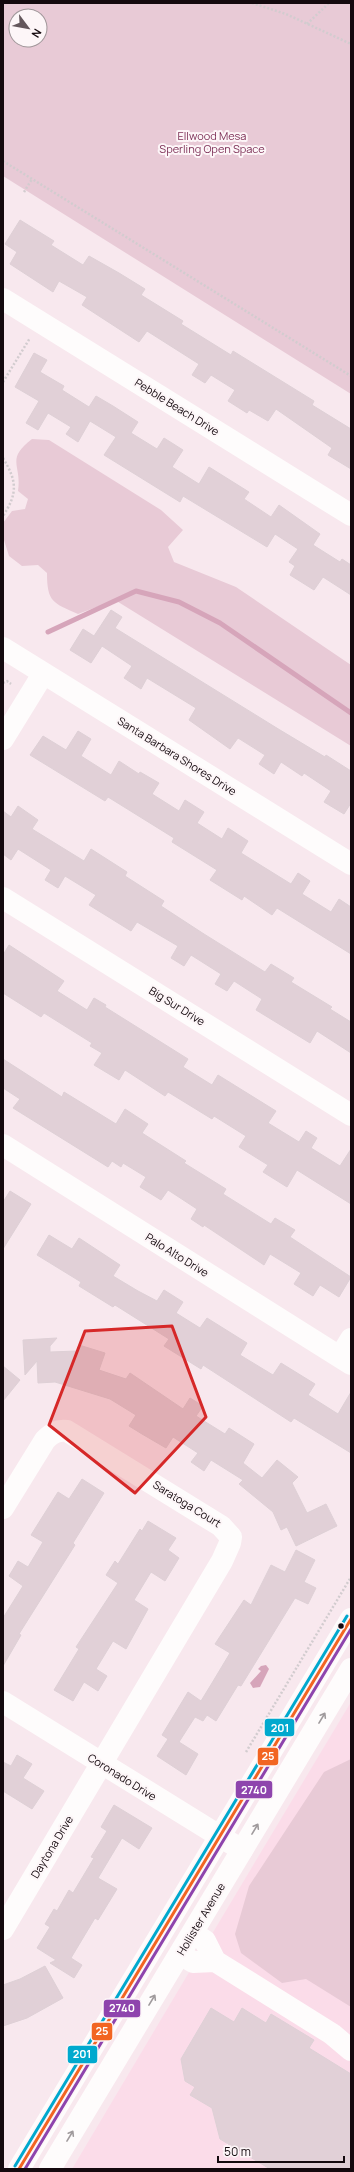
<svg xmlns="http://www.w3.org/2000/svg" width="354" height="2172" font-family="Manrope,sans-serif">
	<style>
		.built { fill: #fbdce9 }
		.green { fill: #e8cad6; fill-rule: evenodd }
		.water { fill: #d6a5ba }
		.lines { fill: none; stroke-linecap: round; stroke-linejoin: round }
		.stream { stroke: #d6a5ba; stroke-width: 5 }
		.building { fill: #e1d0d7; stroke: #ded0d6 }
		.path { stroke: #d2cccf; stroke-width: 2.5; stroke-dasharray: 2 2; stroke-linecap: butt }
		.minor { stroke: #fefcfc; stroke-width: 22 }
		.major { stroke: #fefcfc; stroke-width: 22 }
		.bus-1-casing { stroke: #fdf6f8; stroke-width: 6 }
		.bus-2-casing { stroke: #fdf6f8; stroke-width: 6 }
		.bus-3-casing { stroke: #fdf6f8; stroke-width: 6 }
		.bus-1 { stroke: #f26522; stroke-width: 3 }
		.bus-2 { stroke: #8e44ad; stroke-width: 3 }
		.bus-3 { stroke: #00a9ce; stroke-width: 3 }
		.oneway { stroke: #a09b9d }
		.marked { fill: #d62828; fill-opacity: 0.2; stroke: #d62828; stroke-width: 3; stroke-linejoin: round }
		.bus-dot { fill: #14090e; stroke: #fdf6f8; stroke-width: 1.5 }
		.labels { text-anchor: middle; stroke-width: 4; stroke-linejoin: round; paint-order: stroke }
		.park-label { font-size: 11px; fill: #7d3057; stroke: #fdf6f8 }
		.street-label { font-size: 11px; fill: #14090e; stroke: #fdf6f8 }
		.line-badge { stroke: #fdf6f8; stroke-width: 1.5 }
		.badge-label { font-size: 11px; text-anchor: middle; font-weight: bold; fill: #fff }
	</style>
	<rect width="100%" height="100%" fill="#f8e8ee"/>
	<path class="built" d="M351,1702V2169H72L191,1969Z"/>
	<path class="green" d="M3,3H351V394L3,176ZM16,16H40V40H16Z
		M32,439L49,440L161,510L183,530L168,547L174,562L236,587L351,665V746L115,600L78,614C53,603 47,602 47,573L38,565L22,566L9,556L4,540L3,523L12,511L25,509L28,499L18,491C22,464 5,460 32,439Z
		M351,1759V2007L306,1979L282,1983L241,1953L235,1934L249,1886L324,1772Z"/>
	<path class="water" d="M266,1665L269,1669L260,1687L253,1688L250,1683L261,1671L258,1669L261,1666Z"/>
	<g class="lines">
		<path class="stream" d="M48,632L136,591L179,602L220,623L351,713"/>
	</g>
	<path class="building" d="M20,220L54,241L51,245L83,265L89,256L119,273L145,289L141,295L183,321L181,324L231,355L233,351L314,401L312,405L351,429V469L328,455L332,448L276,409L268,421L249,410L247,413L228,401L235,390L211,375L205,383L192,375L199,364L147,331L139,342L82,305L87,297L59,281L53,292L10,264L17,252L5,244Z
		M34,353L47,360L40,372L64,386L62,390L89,407L96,396L113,406L138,422L131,433L157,449L164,438L183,450L172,467L199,484L209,467L249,492L244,499L271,517L279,505L320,534L313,545L340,562L342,559L351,565V595L323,577L314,590L290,575L295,566L289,562L298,549L275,534L267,547L183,496L180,502L104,455L116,437L90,421L78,442L66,434L71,427L48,413L38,430L26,423L39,401L15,387Z
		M111,610L122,617L115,628L280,730L325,757L326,755L351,771V803L344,814L324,802L331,791L304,773L302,776L281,762L274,774L259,764L265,755L238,738L230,749L189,720L196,708L147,678L141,689L124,678L132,666L102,646L91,663L70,650L83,629L94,636Z
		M78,731L91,739L81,756L111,775L119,761L139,774L140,772L159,783L152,794L179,811L185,800L204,812L197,823L222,839L228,828L248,841L241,853L291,884L298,873L310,881L302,894L331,912L339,899L351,907V954L277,908L272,915L244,896L242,900L210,880L217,870L172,842L174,838L108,797L105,801L30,755L43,736L66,750Z
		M18,806L38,820L32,829L84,861L91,849L127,872L125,876L164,901L161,906L204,934L265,972L271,964L294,978L291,982L332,1007L330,1009L351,1022V1053L317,1031L310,1043L256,1010L262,999L234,981L227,991L215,984L221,974L191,955L184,966L171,958L178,946L137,922L131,931L89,905L96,895L65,876L58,888L45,880L51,870L18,849L11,860L3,854V811L11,817Z
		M9,945L64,981L57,991L87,1010L94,998L106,1005L105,1007L188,1059L183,1067L212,1085L218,1075L276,1111L268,1123L299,1142L306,1131L317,1138L311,1148L340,1166L351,1149V1204L297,1170L287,1187L263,1172L268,1165L239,1147L246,1136L214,1116L212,1119L168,1092L165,1096L125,1070L119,1080L94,1065L102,1053L90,1046L92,1043L44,1013L41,1017L3,993V955Z
		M3,1059L62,1097L64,1092L116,1124L125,1109L148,1124L142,1133L186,1161L184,1163L226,1189L223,1194L271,1224L275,1218L295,1230L290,1237L351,1277L339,1297L320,1285L313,1296L294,1284L301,1273L270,1254L264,1265L204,1225L203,1227L191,1219L197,1209L168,1190L161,1200L140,1187L146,1177L123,1163L121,1167L112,1161L108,1167L13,1108L20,1099L3,1088Z
		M10,1191L31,1204L3,1249V1202Z
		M49,1235L72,1249L79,1238L120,1265L113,1276L138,1291L157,1301L164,1290L183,1302L176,1313L200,1328L207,1318L247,1343L240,1355L273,1375L281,1363L315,1384L308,1395L338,1414L351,1392V1453L294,1418L291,1422L203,1365L201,1369L164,1346L169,1339L115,1305L113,1307L79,1286L81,1282L37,1255Z
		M57,1338L50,1346V1352L77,1351L79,1345L105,1353L99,1370L126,1379L130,1373L183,1409L190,1398L203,1406L196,1416L225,1434L229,1428L254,1444L243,1463L262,1478L277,1460L298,1477L292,1483L307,1513L326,1504L337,1526L296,1546L287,1527L281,1530L273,1512L239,1484L243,1480L211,1460L204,1471L191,1462L198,1453L173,1437L166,1448L142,1434L129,1426L136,1415L110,1399L55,1382L38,1383L37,1361L25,1375L23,1340Z
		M3,1366L20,1380L3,1401Z
		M82,1479L104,1493L73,1543L75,1545L19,1634L21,1635L3,1666V1618L23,1586L9,1576L18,1561L28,1567L43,1542L31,1535L58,1492L69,1499Z
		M148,1521L176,1538L168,1550L179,1558L165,1581L151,1572L134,1600L148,1609L126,1649L113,1641L96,1669L107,1676L98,1691L84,1682L73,1701L54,1690L79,1649L76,1647L118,1583L106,1575L115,1561L118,1564L140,1529L142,1531Z
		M296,1550L315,1560L304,1582L316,1588L308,1604L295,1598L241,1686L238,1685L216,1721L207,1715L203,1721L195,1717L179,1742L198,1754L186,1775L157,1756L168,1739L162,1735L188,1692L201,1701L212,1683L230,1653L215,1644L244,1600L251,1605L271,1565L285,1572Z
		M17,1755L32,1764L23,1778L44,1791L32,1809L3,1791V1762L11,1766Z
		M114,1805L152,1828L139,1849L122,1838L98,1878L117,1889L98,1920L95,1918L71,1958L82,1965L74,1978L50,1963L56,1960L37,1948L50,1927L45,1924L54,1909L57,1911L69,1890L73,1893L94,1858L91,1857L107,1831L101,1827Z
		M45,1966L63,1998L27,2018L3,2026V1985L20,1979Z
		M211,2008L234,2022L242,2008L266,2023L271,2014L314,2040L309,2048L351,2074V2169H270L220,2139L212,2108L190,2095L195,2087L185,2081L181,2059Z"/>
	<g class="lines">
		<path class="path" d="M252,3L286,14L351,44
			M307,24L329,3
			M3,161L351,376
			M24,192L32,179
			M3,382L30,338
			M3,458C17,481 18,493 3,516
			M3,683L7,681L11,684
			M246,1752L351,1577"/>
		<path class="minor" d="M3,299L351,515
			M3,648L351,864
			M3,739L43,674
			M3,898L351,1115
			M3,1145L351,1364
			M340,1357L351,1339
			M3,1508L45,1440C52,1433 57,1430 67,1431L221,1526L231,1537L230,1543L222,1561L3,1929
			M3,1702L242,1850
			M193,1933L205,1941L215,1961L332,2034L351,2050
			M180,1954L193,1962L215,1961"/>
		<path class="major" d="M19,2169L351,1619
			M50,2169L351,1669"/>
		<g class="bus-1-casing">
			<path id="bus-1" d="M19,2169L351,1619"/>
		</g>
		<g class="bus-2-casing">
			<path id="bus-2" d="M25,2169L351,1629"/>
		</g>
		<g class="bus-3-casing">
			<path id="bus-3" d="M15,2166L347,1616"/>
		</g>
		<use href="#bus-1" class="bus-1"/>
		<use href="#bus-2" class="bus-2"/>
		<use href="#bus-3" class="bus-3"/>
	</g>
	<defs><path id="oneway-shaft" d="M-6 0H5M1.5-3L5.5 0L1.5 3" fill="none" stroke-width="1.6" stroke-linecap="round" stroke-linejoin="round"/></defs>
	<g class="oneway">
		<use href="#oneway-shaft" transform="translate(322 1718) rotate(-59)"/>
		<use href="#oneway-shaft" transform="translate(255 1829) rotate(-59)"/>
		<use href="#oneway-shaft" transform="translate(152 2000) rotate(-59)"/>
		<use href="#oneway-shaft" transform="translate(70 2136) rotate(-59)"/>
	</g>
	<path class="marked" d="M172,1326L206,1417L135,1493L49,1425L85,1331Z"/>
	<circle class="bus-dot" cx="341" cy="1626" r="3.5"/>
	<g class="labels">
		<g class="park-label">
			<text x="212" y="140">Ellwood Mesa<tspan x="212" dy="13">Sperling Open Space</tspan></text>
		</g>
		<g class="street-label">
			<text transform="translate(177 407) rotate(32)" y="4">Pebble Beach Drive</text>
			<text transform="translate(177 756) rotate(32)" y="4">Santa Barbara Shores Drive</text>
			<text transform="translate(177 1006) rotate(32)" y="4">Big Sur Drive</text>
			<text transform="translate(177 1255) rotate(32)" y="4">Palo Alto Drive</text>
			<text transform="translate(187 1504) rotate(32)" y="4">Saratoga Court</text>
			<text transform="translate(122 1777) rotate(32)" y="4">Coronado Drive</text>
			<text transform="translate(52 1847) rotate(-59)" y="4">Daytona Drive</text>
			<text transform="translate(201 1919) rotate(-59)" y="4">Hollister Avenue</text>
		</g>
	</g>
	<g class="line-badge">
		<rect x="264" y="1718" width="31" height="19" rx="4" fill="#00a9ce"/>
		<rect x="257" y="1747" width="22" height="19" rx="4" fill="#f26522"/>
		<rect x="235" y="1780" width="38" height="19" rx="4" fill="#8e44ad"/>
		<rect x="103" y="1999" width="38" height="19" rx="4" fill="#8e44ad"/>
		<rect x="91" y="2022" width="22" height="19" rx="4" fill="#f26522"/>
		<rect x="67" y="2045" width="31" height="19" rx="4" fill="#00a9ce"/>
	</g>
	<g class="badge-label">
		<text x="280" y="1732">201</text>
		<text x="268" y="1760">25</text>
		<text x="254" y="1794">2740</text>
		<text x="122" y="2012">2740</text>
		<text x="102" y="2035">25</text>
		<text x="82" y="2058">201</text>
	</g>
	<rect width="354" height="2172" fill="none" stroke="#14090e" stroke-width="8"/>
	<g transform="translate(28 28) rotate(122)"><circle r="19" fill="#fdf6f8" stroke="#a0979a"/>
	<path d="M0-3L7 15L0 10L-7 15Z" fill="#64575c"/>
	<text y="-6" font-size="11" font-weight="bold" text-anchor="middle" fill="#14090e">N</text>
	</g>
	<path d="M218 2156v6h126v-6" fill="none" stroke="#14090e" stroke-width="2"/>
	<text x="224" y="2156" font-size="12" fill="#14090e" stroke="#fdf6f8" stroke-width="3" paint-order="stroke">50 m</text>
</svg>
